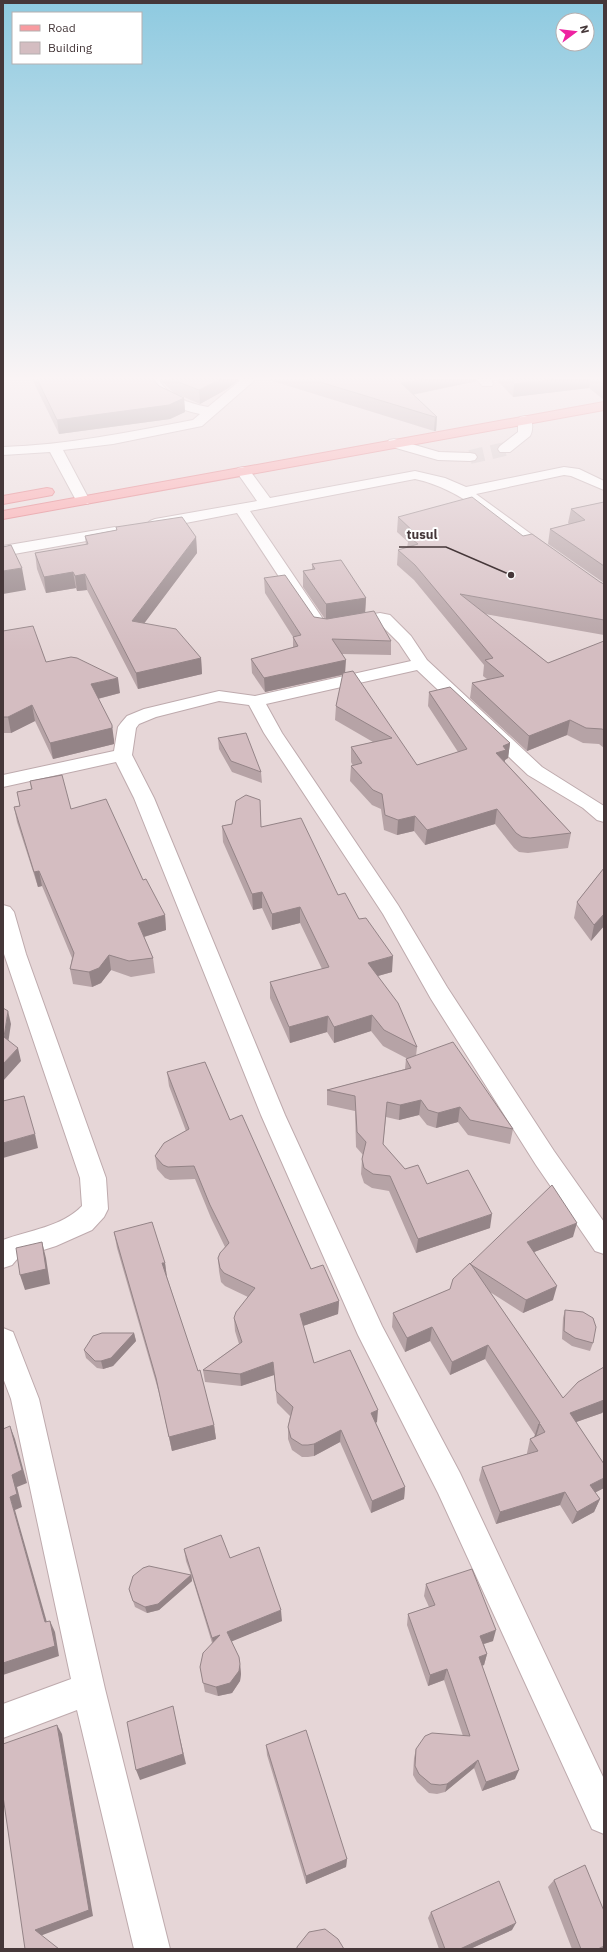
<svg xmlns="http://www.w3.org/2000/svg" width="607" height="1952" font-family="'IBM Plex Sans',sans-serif">
	<style>
		.residential { fill: #e6d6d7 }
		.lines { fill: none; stroke-linecap: round; stroke-linejoin: round }
		.minor-tunnel { stroke: #d0c4c5; stroke-width: 14; stroke-dasharray: 14 8; stroke-linecap: butt }
		.minor-casing { stroke: #beaaad; stroke-width: 2 }
		.major-casing { stroke: #dd6b73; stroke-width: 2 }
		.minor { fill: #fff; fill-rule: evenodd }
		.major { fill: #f89ba0; fill-rule: evenodd }
		.wall { fill: #b6a3a6 }
		.shaded-wall { fill: #948487 }
		.building { fill: #d4bdc1; stroke: #948487 }
		.leader { fill: none; stroke: #453739; stroke-width: 1.5 }
		.callout-dot { fill: #453739; stroke: #fff; stroke-width: 1.5 }
		.callout-label { font-size: 13px; text-anchor: middle; font-weight: bold; fill: #453739; stroke: #fff; stroke-width: 4; stroke-linejoin: round; paint-order: stroke }
	</style>
	<rect width="100%" height="100%" fill="#f3e7e8"/>
	<path class="residential" d="M3,379H604V1949H3Z"/>
	<g class="lines">
		<path class="minor-tunnel" d="M470,457L505,449"/>
		<g class="minor-casing">
			<path id="minor" d="M146,379H158C170,397 187,403 208,407L242,379H256L202,426L113,444L63,450L90,501L88,504H78L50,452L3,455V447C67,445 130,432 193,420L200,414C177,409 156,401 146,379Z
				M477,379H490L493,383L492,386H482Z
				M525,416L530,417C533,422 533,431 530,436L510,452H500L498,449L500,446L518,432V420L520,417Z
				M394,439L439,452L470,453L475,454L477,457L475,460L470,461L438,460L389,446L387,443L389,440Z
				M243,467L248,468L270,498L415,471L445,478L466,487L564,467L579,469L604,481V490L571,476L564,475L476,494L553,550L556,553L553,556H543C505,529 461,488 415,479L250,511L325,622L380,613L390,615L411,636L427,660L542,767L604,806V822L597,820L583,808L528,775L417,670L266,704L282,733L398,905L447,987L554,1151L604,1222V1254L595,1251L536,1165L431,999L383,914L264,733L249,705L219,701L156,717L139,724L136,728L132,755L154,798L285,1115L382,1326L460,1473L604,1779V1834L592,1829L438,1493L358,1335L261,1115L134,798L116,762L3,787V775L114,751L118,727L121,723L127,716L144,709L219,691L255,696L411,661L399,643L379,623L327,632L314,630L237,513L155,529L150,527L147,524L150,521L155,519L257,501L236,471L238,468Z
				M115,527L120,529L123,532L120,535L3,556V546Z
				M3,905L10,907L14,912L26,954L106,1178L108,1209L104,1217L92,1230L56,1246L18,1258L12,1265L3,1268V1240C29,1230 62,1227 82,1206L80,1178L4,954Z
				M3,1328L13,1332L39,1399L105,1689L170,1949H134L77,1710L3,1738V1704L71,1679L11,1399L3,1378Z"/>
		</g>
		<g class="major-casing">
			<path id="major" d="M604,402V410L3,519V511Z
				M47,488L52,489L54,492L52,495L3,504V496Z"/>
		</g>
		<use href="#minor" class="minor"/>
		<use href="#major" class="major"/>
	</g>
	<path class="wall" d="M32,379H153L159,386L174,393L159,379H240L227,389L200,404L179,395L184,398L185,412L170,419L59,434Z
		M266,379H477V381L413,395L437,417L436,431H434Z
		M496,379H604V400L589,388L513,397Z
		M604,502V583L548,544L550,529L569,524L568,523L571,509Z
		M398,517L523,536L600,582L604,584V635L485,614L548,663L604,641V748L599,744L583,743L567,735L527,751L470,698L472,683L487,679L483,676L484,665L414,580L397,565L398,550L407,548L408,542L397,532Z
		M116,527L196,537L197,553L144,623L201,658L202,674L138,689L87,590L77,591L76,588L46,593L37,569L35,553L86,545L85,536L116,530Z
		M312,564L366,598L365,613L391,641V655L342,654L345,673L417,765L458,752L428,706L429,692L510,743L508,758L505,760V762L571,833L568,848L528,853L519,852L514,848L495,824L425,845L414,831L397,835L384,830L381,809L372,805L350,781L351,766H353L351,762V747L373,742L335,720L336,706L343,675L265,692L252,673L251,659L293,648V637L265,593L264,578L314,617L325,619L303,587V571L312,570Z
		M3,631L46,662L120,693L98,699L114,740V744L53,759L35,721L11,733H3Z
		M218,738L261,772L262,783L232,772L219,749Z
		M30,781L71,809L143,880L165,915L166,930L144,937L153,958L155,973L131,977L111,970L101,983L92,987L73,984L70,969L72,958L42,886L38,887L17,822L14,807L20,806L17,792L31,789Z
		M232,824L261,827L338,895L359,919L392,972L378,976L417,1047L416,1056L513,1129L510,1144L468,1135L458,1122L436,1128L427,1125L419,1115L399,1120L386,1117L383,1145L405,1169L490,1228L416,1253L389,1191L372,1188L364,1183L361,1174L362,1159L363,1155L356,1147L355,1111L327,1105V1090L405,1069L406,1059H408L383,1046L371,1031L334,1043L327,1032L290,1043L270,998V982L322,969L300,923L272,930L262,908L253,910L223,842L222,826Z
		M604,868V926L591,941L574,918L577,902Z
		M167,1072L230,1120L311,1269L339,1301L338,1314L303,1326L314,1363L377,1422L376,1423L405,1487L404,1499L371,1513L340,1442L314,1456L308,1457H302L292,1450L288,1439V1427L290,1416L277,1403L274,1375L241,1386L205,1382L203,1370L239,1344L235,1331L234,1318L248,1297L225,1286L221,1282L219,1271L218,1258L225,1247L211,1218L195,1179L170,1180L165,1178L157,1169L155,1156L186,1131L169,1086Z
		M114,1232L165,1263L167,1277L214,1425L216,1439L172,1451L159,1393L117,1248Z
		M573,1237L534,1252L553,1300L523,1313L490,1292L563,1398L604,1367V1411L602,1413L576,1422L604,1464V1488L595,1492L600,1499L594,1512L572,1524L560,1505L496,1524L479,1480L482,1467L527,1454V1453L530,1439L534,1437L535,1435L485,1359L450,1375L430,1341L405,1352L392,1327L393,1313L450,1289L471,1263Z
		M565,1310L593,1343L590,1351L572,1346L562,1339L563,1318Z
		M134,1333L136,1341L113,1366L103,1369L97,1368L86,1358L84,1350Z
		M184,1549L230,1558L282,1621L231,1641L239,1657L241,1674L240,1681L232,1693L218,1696L205,1692L200,1667L212,1643L192,1577V1581L159,1610L147,1613L135,1607L129,1589L191,1575L186,1561Z
		M426,1584L493,1641L484,1644L487,1654L484,1665L481,1666L515,1779L482,1791L474,1768L445,1792L437,1794L429,1793L417,1782L413,1775L414,1758L416,1749L463,1736L444,1680L428,1686L407,1625L408,1614L429,1607L424,1596Z
		M266,1745L347,1859L346,1867L306,1884L267,1755Z
		M554,1880L604,1949H572L548,1887Z
		M431,1912L512,1930L470,1949H439L428,1918Z"/>
	<path class="shaded-wall" d="M221,379H240L227,389L200,404L199,390Z
		M424,379H477V381L400,397L401,383Z
		M555,379H590L589,388L513,397L514,384Z
		M184,398L185,412L170,419L59,434L57,420Z
		M435,417H437L436,431H434Z
		M196,537L197,553L134,637L132,621Z
		M22,568L26,590L3,594V571Z
		M73,572L76,588L46,593L44,577Z
		M85,574L87,590L77,591L75,576Z
		M366,598L365,614L326,620V604Z
		M201,658L202,674L138,689L136,673Z
		M346,660L345,674L265,692L264,678Z
		M118,678L120,693L93,700L91,684Z
		M32,705L35,721L11,733L8,717Z
		M570,720L567,735L527,751L529,736Z
		M112,725L114,740V744L53,759L50,743Z
		M510,743L508,758L505,760L504,765L496,753L503,746Z
		M497,809L495,824L425,845L427,830Z
		M415,816L414,831L397,835L398,820Z
		M39,871L42,886L38,887L34,872Z
		M262,892V908L253,910L252,894Z
		M300,907V923L272,930V914Z
		M604,914V926L591,941L594,925Z
		M165,915L166,930L140,938L138,923Z
		M109,955L111,970L101,983L92,987L89,972Z
		M393,956L392,972L367,979L368,963Z
		M8,1011L11,1024L7,1050L4,1037Z
		M372,1015L371,1031L334,1043V1027Z
		M328,1016L327,1032L290,1043L289,1027Z
		M18,1048L21,1061L3,1081V1064Z
		M421,1100L419,1115L399,1120L400,1105Z
		M460,1107L458,1122L436,1128L438,1113Z
		M35,1134L38,1148L3,1158V1143Z
		M492,1214L490,1228L416,1253L418,1239Z
		M577,1223L573,1237L524,1256L527,1242Z
		M42,1242L46,1258L50,1284L25,1290L20,1275Z
		M162,1263H165L167,1278Z
		M557,1286L553,1300L523,1313L526,1300Z
		M339,1301L338,1314L300,1327V1314Z
		M432,1327L430,1341L405,1352L407,1338Z
		M134,1333L136,1341L113,1366L103,1369L101,1361Z
		M488,1345L485,1359L450,1375L452,1362Z
		M273,1362L274,1375L241,1386L240,1374Z
		M604,1400V1411L602,1413L565,1426L570,1413Z
		M378,1410L377,1422L370,1425L371,1413Z
		M540,1424L536,1437L534,1438L538,1425Z
		M214,1425L216,1439L172,1451L169,1437Z
		M10,1426L15,1439L27,1483L17,1487L22,1507L15,1510L50,1633L45,1622L10,1497L12,1475Z
		M341,1430L340,1442L314,1456V1444Z
		M604,1478V1488L585,1498L590,1485Z
		M405,1487L404,1499L371,1513L372,1501Z
		M565,1492L560,1505L496,1524L500,1512Z
		M600,1499L594,1512L572,1524L577,1512Z
		M191,1575L192,1581L159,1610L147,1613L145,1607Z
		M281,1610L282,1621L228,1643L227,1632Z
		M50,1621L55,1632L59,1656L3,1675V1663Z
		M496,1630L493,1641L477,1646L480,1636Z
		M220,1635L214,1648L212,1638Z
		M487,1654L484,1665L475,1668L479,1657Z
		M240,1664L241,1674L240,1681L232,1693L218,1696L216,1687Z
		M447,1669L444,1680L428,1686L430,1675Z
		M175,1717L186,1764L140,1780L136,1770Z
		M57,1725L62,1734L93,1916L40,1936L35,1930Z
		M478,1760L474,1768L445,1792L447,1784Z
		M519,1770L515,1779L482,1791L486,1782Z
		M347,1859L346,1867L306,1884V1876Z
		M516,1923L512,1930L470,1949H460Z
		M604,1946V1949H598Z"/>
	<path class="building" d="M37,379H153L159,386L184,398L169,405L57,420Z
		M172,379H221L199,390L173,380Z
		M310,379H424L401,383L437,417H435Z
		M510,379H555L514,384Z
		M597,379H604V385Z
		M472,497L523,536L532,534L600,582L604,584V620L460,594L548,663L604,641V730L602,729L586,728L570,720L529,736L472,683L504,676L485,660L493,658L415,565L398,550L418,544L408,536L416,534L398,517Z
		M604,502V566L550,529L585,520L571,509Z
		M182,517L196,537L132,621L176,629L201,658L136,673L85,574L75,576L73,572L44,577L35,553L88,544L85,536L117,530L116,527Z
		M11,545L22,568L3,571V547Z
		M341,560L366,598L326,604L303,571L315,569L312,564Z
		M285,575L314,617L327,619L374,611L391,641L332,639L346,660L264,678L251,659L298,646L293,637L301,635L264,578Z
		M33,626L46,662L71,657L77,658L118,678L91,684L112,725V728L50,743L32,705L8,717H3V631Z
		M353,671L417,765L467,749L429,692L450,687L510,743L503,746L506,750L496,753L571,833L530,838L522,837L516,833L497,809L427,830L415,816L398,820L385,815L382,794L373,790L351,766L362,763L351,747L392,738L336,706L343,673Z
		M246,733L261,772L231,761L218,738Z
		M62,775L71,809L106,799L143,880L146,879L165,915L138,923L153,958L129,961L109,955L99,968L89,972L70,969L74,953L39,871L34,872L14,807L20,806L17,792L32,789L30,781Z
		M246,795L260,800L261,827L301,818L338,895L345,893L359,919L366,918L393,956L368,963L398,1003L417,1047L384,1030L372,1015L334,1027L328,1016L289,1027L270,982L329,967L300,907L272,914L262,892L252,894L222,826L232,824L236,801Z
		M604,868V914L594,925L577,902Z
		M3,1008L8,1011L4,1037L18,1048L3,1064Z
		M453,1042L513,1129L470,1120L460,1107L438,1113L428,1110L421,1100L400,1105L387,1102L383,1144L405,1169L418,1165L427,1184L468,1170L492,1214L418,1239L390,1176L373,1174L364,1168L362,1159L366,1142L357,1132L355,1096L327,1090L411,1068L406,1059Z
		M205,1062L230,1120L242,1115L311,1269L323,1265L339,1301L300,1314L314,1363L350,1350L378,1410L371,1413L405,1487L372,1501L341,1430L314,1444L308,1445H302L291,1438L288,1427L293,1407L276,1391L273,1362L240,1374L203,1370L242,1342L234,1318L236,1312L255,1288L224,1273L220,1268L218,1258L220,1253L229,1243L210,1205L194,1166L168,1167L163,1165L155,1156L164,1143L189,1129L167,1072Z
		M24,1096L35,1134L3,1143V1101Z
		M552,1185L577,1223L527,1242L557,1286L526,1300L470,1264Z
		M152,1222L165,1263H162L198,1371L200,1370L214,1425L169,1437L156,1378L114,1232Z
		M42,1242L46,1269L20,1275L16,1248Z
		M470,1263L563,1398L578,1382L604,1367V1400L570,1413L604,1464V1478L590,1485L600,1499L577,1512L565,1492L500,1512L482,1467L538,1451L530,1439L545,1432L540,1424L538,1425L540,1423L488,1345L452,1362L432,1327L407,1338L393,1313L450,1289L453,1279Z
		M565,1310L583,1312L593,1318L596,1327L593,1343L575,1338L564,1331Z
		M102,1333H134L111,1358L101,1361H95L84,1350L93,1336Z
		M10,1426L22,1470L12,1475L17,1494L10,1497L45,1622L50,1621L55,1646L3,1663V1429Z
		M221,1535L230,1558L259,1547L281,1610L227,1632L239,1657L240,1664L239,1671L230,1683L216,1687L203,1683L200,1667L203,1653L220,1635L212,1638L184,1549Z
		M149,1566L191,1575L158,1604L145,1607L133,1601L129,1589L133,1576L143,1568Z
		M472,1569L496,1630L480,1636L487,1654L479,1657L519,1770L486,1782L478,1760L447,1784L440,1785L431,1784L419,1774L415,1766L416,1749L425,1736L432,1733L470,1736L447,1669L430,1675L408,1614L435,1605L426,1584Z
		M173,1706L183,1754L136,1770L127,1722Z
		M57,1725L89,1910L35,1930L59,1949H25L3,1796V1744Z
		M306,1730L347,1859L306,1876L266,1745Z
		M585,1865L604,1911V1946L598,1949H581L554,1880Z
		M499,1881L516,1923L460,1949H445L431,1912Z
		M325,1929L338,1939L344,1949H297V1947L309,1932Z"/>
	<linearGradient id="sky" x2="0" y2="1"><stop stop-color="#8ecae0"/><stop offset="0.58" stop-color="#faf4f5"/><stop offset="1" stop-color="#faf4f5" stop-opacity="0"/></linearGradient>
	<rect width="607" height="652" fill="url(#sky)"/>
	<path class="leader" d="M511 575L446 547H399"/>
	<circle class="callout-dot" cx="511" cy="575" r="4"/>
	<g class="callout-label">
		<text x="422" y="539">tusul</text>
	</g>
	<rect width="607" height="1952" fill="none" stroke="#453739" stroke-width="8"/>
	<rect x="12" y="12" width="130" height="52" fill="#ffffff" stroke="#b5afb0"/>
	<rect x="20" y="25" width="20" height="6" fill="#f89ba0" stroke="#b5afb0"/>
	<text x="48" y="32" font-size="12" fill="#453739">Road</text>
	<rect x="20" y="42" width="20" height="12" fill="#d4bdc1" stroke="#b5afb0"/>
	<text x="48" y="52" font-size="12" fill="#453739">Building</text>
	<g transform="translate(575 32) rotate(75)"><circle r="19" fill="#ffffff" stroke="#b5afb0"/>
	<path d="M0-3L7 15L0 10L-7 15Z" fill="#ee23a1"/>
	<text y="-6" font-size="11" font-weight="bold" text-anchor="middle" fill="#453739">N</text>
	</g>
</svg>
